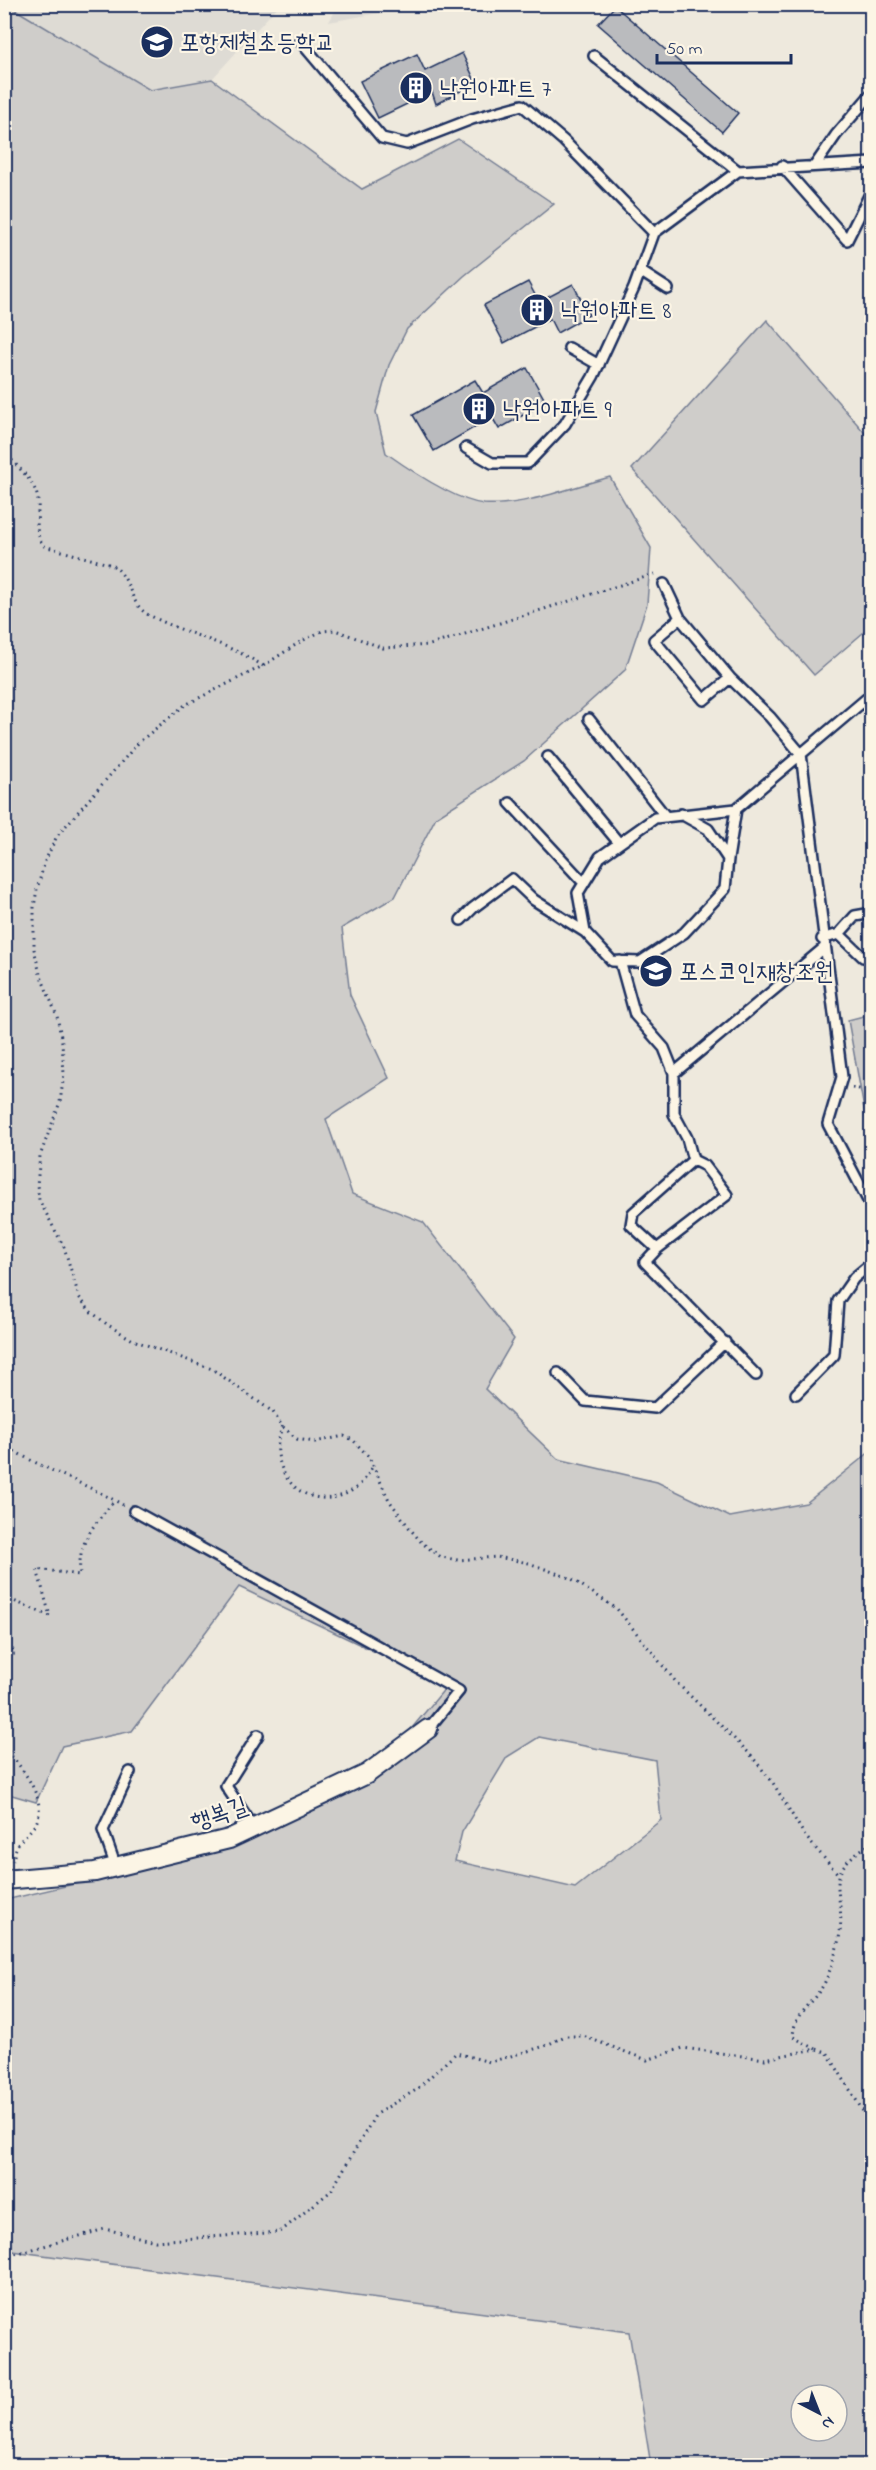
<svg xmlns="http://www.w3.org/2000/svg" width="876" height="2470" font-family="'Indie Flower','Poor Story',sans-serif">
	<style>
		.built { fill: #dedbd4 }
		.green { fill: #cfcdca; stroke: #757e94; stroke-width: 1.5; fill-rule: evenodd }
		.building { fill: #babbbe; stroke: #1b2f5e; stroke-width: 1.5 }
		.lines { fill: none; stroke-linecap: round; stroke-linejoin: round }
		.service-casing { stroke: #1b2f5e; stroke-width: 14 }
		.minor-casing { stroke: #1b2f5e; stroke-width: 22 }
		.path { stroke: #1b2f5e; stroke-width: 3; stroke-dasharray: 1.5 4.5; stroke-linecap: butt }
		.service { stroke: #fcf5e5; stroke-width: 9 }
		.minor { stroke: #fcf5e5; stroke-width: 18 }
		.labels { text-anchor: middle; stroke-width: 4.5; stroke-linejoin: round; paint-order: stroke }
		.poi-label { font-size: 24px; fill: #1b2f5e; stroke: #fcf5e5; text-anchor: start }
		.street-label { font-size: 24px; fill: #1b2f5e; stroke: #fcf5e5 }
	</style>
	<rect width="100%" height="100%" fill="#eee9dd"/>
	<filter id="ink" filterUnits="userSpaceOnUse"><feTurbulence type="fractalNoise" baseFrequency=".0167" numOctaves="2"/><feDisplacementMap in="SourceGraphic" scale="12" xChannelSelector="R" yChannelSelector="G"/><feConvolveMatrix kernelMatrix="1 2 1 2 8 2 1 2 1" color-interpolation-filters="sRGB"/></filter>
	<g filter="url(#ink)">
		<path class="built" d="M339,4H423V5L329,22Z
			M6,5H279L212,79L150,90Z"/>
		<path class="green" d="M6,4L150,90L212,79L362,189L458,139L554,204L464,276L407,329L389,365L376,412L386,453C410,470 455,501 484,504C522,507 572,487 610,477L651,548L647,604L625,670L524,761L436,817L395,897L342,928L350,995L389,1078L326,1119L352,1194L423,1222L514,1339L485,1389L558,1459L657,1482L730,1517L806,1503L871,1451V2465H651L629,2332L5,2250V1900L156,1865L366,1783L447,1686L239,1587L132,1731L62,1746L36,1802L5,1793ZM539,1737L655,1760L661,1820L575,1888L455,1861L462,1832L507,1757ZM801,2395H837V2431H801Z
			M767,320L871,440V626L814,675L632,469Z
			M871,1014H872L871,1148L848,1020Z"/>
		<path class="building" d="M615,6L738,113L722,132L598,24Z
			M462,53L476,83L436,104L432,92L378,118L360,81L417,54L425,71Z
			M528,282L539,302L573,284L589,315L557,333L550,319L504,343L484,305Z
			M527,368L546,402L499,429L492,417L434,451L413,415L475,380L483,393Z"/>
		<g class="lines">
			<g class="service-casing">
				<path id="service" d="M300,41L382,138L407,144L472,119L522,105L564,141L654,233
					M594,56L738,171
					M816,164L836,135L872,93
					M782,166L847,240L872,190
					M640,271L668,289
					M569,348L599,365
					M466,448L492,463H528L565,424L593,377L634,288L654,233L738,171L872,163
					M664,584L680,618
					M730,678L704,700L654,640L680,618L730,678L770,717L801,754L842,1077L828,1124L872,1208
					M589,719L666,817
					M548,757L619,843
					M510,803L584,883
					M681,814L708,829L728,859L725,889L684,933L640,962L612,961L585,932L578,893L600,857L655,818L736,809L872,694
					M728,859L736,809
					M461,920L473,908L512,879L534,900L585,932
					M839,934L863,957L872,956
					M822,939L839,934L855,916L872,913
					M620,961L635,1015L664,1048L674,1073V1114L687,1138L693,1160L705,1166L727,1195L657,1249L631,1225L633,1213L693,1160
					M674,1073L824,948
					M657,1249L645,1262L756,1375
					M558,1373L585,1401L655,1408L725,1342
					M796,1394L834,1355L838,1301L854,1278L872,1263
					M134,1511L459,1691L428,1729
					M254,1828L226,1786L258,1735
					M116,1867L103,1830L130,1772"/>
			</g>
			<g class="minor-casing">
				<path id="minor" d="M4,1880L95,1872L229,1839L367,1774L428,1729"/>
			</g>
			<path class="path" d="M4,451C14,464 30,476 36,492C43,510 30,529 44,546L112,565C132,577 128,604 149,615C187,635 227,642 263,666
				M655,574L430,645L383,648L335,630L322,631L300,642L263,666L185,705L139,742L57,836L45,861L37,889L34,907V949L40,974L57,1016L62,1042L64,1074L60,1102L40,1156L37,1185L39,1200L64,1247L79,1297L90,1311L108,1325L133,1340L212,1369L273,1412L282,1426L297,1439L315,1442L344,1436L353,1440L369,1457L389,1500L411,1530L422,1543L441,1557L458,1560L497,1557L529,1563L572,1579L617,1609L676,1682L750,1754L773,1783L805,1836L838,1874
				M852,1088L872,1091
				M282,1426C280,1434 277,1445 278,1454C286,1509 352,1512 372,1467
				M4,1445C42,1469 85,1483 123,1505
				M4,1597L50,1616L37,1569L80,1575C77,1541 95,1524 115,1500
				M4,1633L15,1654L4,1655
				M4,1747C19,1764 52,1803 34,1826C21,1843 17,1838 13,1861
				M4,1854H15
				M816,2049L793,2037C794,2010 814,2004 825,1982C830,1971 834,1959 837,1947C852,1893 813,1877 872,1843
				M4,2257L105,2229L155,2241L280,2232L331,2191L376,2114L416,2090L456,2053L490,2062L545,2046L565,2036H583L647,2060L683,2048L765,2059L816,2049L827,2052L872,2126"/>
			<use href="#service" class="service"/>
			<use href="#minor" class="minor"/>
		</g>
	</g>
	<defs>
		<g id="school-disc" transform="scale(1.725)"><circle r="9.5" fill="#1b2f5e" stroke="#fcf5e5"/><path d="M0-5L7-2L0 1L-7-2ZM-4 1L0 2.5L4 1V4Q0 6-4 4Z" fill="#fff"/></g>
		<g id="building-disc" transform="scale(1.725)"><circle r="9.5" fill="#1b2f5e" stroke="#fcf5e5"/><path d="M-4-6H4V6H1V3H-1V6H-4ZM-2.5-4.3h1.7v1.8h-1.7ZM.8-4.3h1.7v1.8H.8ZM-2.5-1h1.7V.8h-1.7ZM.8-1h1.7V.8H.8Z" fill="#fff"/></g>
		<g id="university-disc" transform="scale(1.725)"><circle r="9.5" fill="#1b2f5e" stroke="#fcf5e5"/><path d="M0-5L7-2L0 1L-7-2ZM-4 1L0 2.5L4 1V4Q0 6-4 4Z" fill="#fff"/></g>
	</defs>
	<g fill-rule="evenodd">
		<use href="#school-disc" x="157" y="42"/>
		<use href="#building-disc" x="416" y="88"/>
		<use href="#building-disc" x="537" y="310"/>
		<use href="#building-disc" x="479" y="409"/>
		<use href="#university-disc" x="656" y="971"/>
	</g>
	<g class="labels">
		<g class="poi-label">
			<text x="180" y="50">포항제철초등학교</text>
			<text x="439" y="96">낙원아파트 7</text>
			<text x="560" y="318">낙원아파트 8</text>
			<text x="502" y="417">낙원아파트 9</text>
			<text x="679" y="979">포스코인재창조원</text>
		</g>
		<g class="street-label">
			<text transform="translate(219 1813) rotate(-19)" y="8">행복길</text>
		</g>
	</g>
	<rect width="876" height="2470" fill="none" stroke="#fcf5e5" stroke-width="24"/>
	<rect x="12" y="12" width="852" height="2446" fill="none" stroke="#1b2f5e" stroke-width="2" filter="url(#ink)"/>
	<g transform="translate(819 2413) rotate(138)"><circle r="28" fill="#fcf5e5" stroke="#a2a6af" stroke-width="1.5"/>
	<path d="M0-4.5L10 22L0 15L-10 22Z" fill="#1b2f5e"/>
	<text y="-9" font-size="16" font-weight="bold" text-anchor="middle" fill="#1b2f5e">N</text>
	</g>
	<path d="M657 54v9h134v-9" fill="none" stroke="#1b2f5e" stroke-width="3"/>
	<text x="666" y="54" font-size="18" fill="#1b2f5e" stroke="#fcf5e5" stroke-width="4.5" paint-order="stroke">50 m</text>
</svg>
